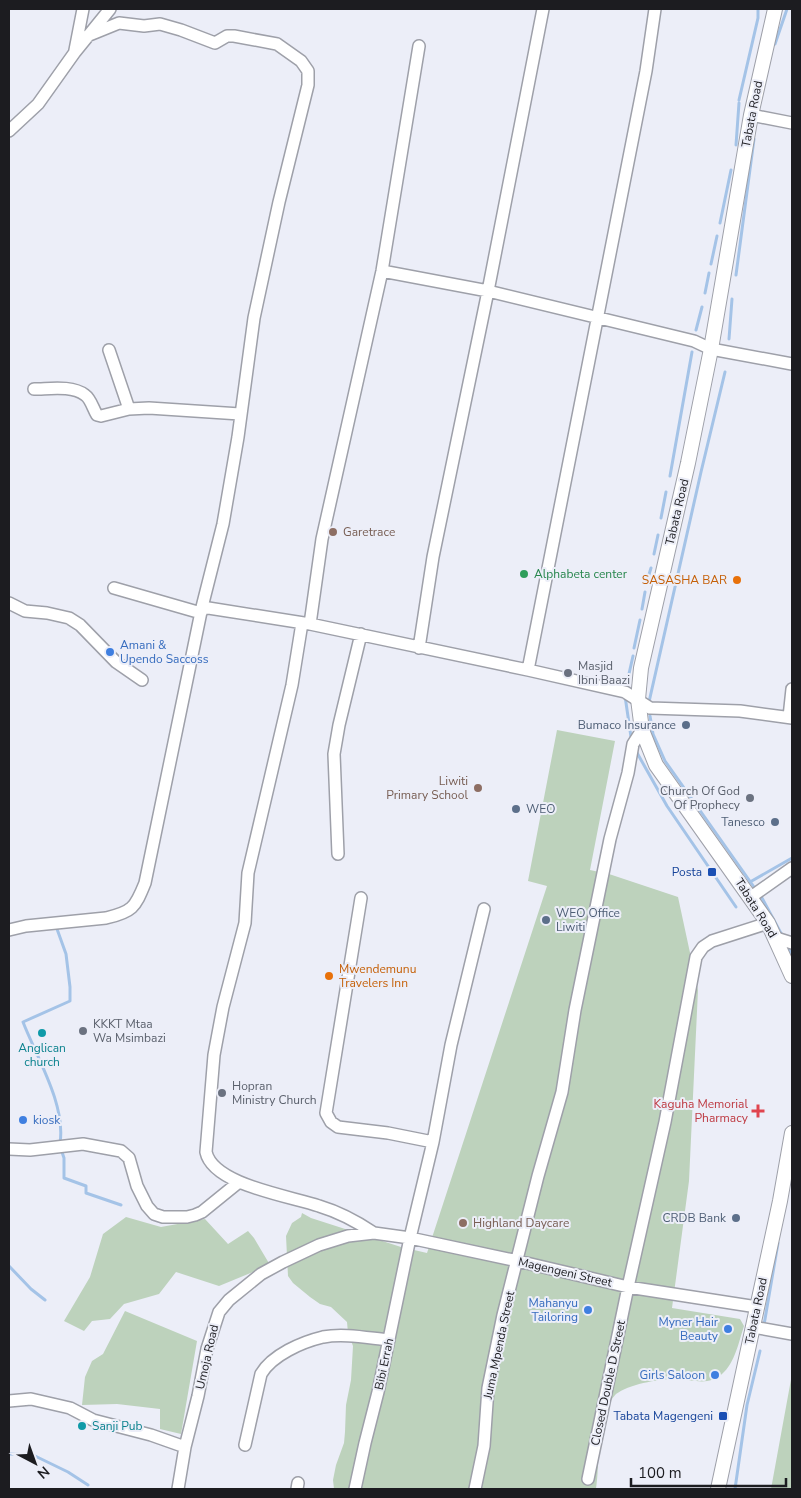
<svg xmlns="http://www.w3.org/2000/svg" width="801" height="1498" font-family="'Nunito Sans',sans-serif">
	<style>
		.green { fill: #bdd2bc }
		.lines { fill: none; stroke-linecap: round; stroke-linejoin: round }
		.stream { stroke: #a4c3e7; stroke-width: 3 }
		.minor-casing { stroke: #9ea0a9; stroke-width: 14 }
		.major-casing { stroke: #9ea0a9; stroke-width: 16 }
		.minor { stroke: #fff; stroke-width: 11 }
		.major { stroke: #fff; stroke-width: 14 }
		.education-dot { fill: #8d6e63; stroke: #eceef8; stroke-width: 2 }
		.leisure-dot { fill: #2e9e5b; stroke: #eceef8; stroke-width: 2 }
		.food-dot { fill: #e8710a; stroke: #eceef8; stroke-width: 2 }
		.shop-dot { fill: #3f7fe0; stroke: #eceef8; stroke-width: 2 }
		.worship-dot { fill: #6b7280; stroke: #eceef8; stroke-width: 2 }
		.service-dot { fill: #5c6f8a; stroke: #eceef8; stroke-width: 2 }
		.transit-dot { fill: #1a4fb4; stroke: #eceef8; stroke-width: 2 }
		.culture-dot { fill: #0f9aa8; stroke: #eceef8; stroke-width: 2 }
		.health-dot { fill: #e0444e; stroke: #eceef8; stroke-width: 2 }
		.labels { text-anchor: middle; stroke-width: 4; stroke-linejoin: round; paint-order: stroke }
		.street-label { font-size: 12px; fill: #1c1c20; stroke: #eceef8 }
		.education-label { font-size: 12px; fill: #785e54; stroke: #eceef8; text-anchor: start }
		.leisure-label { font-size: 12px; fill: #27864d; stroke: #eceef8; text-anchor: start }
		.food-label { font-size: 12px; fill: #c56008; stroke: #eceef8; text-anchor: end }
		.shop-label { font-size: 12px; fill: #366cbe; stroke: #eceef8; text-anchor: end }
		.worship-label { font-size: 12px; fill: #5b616d; stroke: #eceef8; text-anchor: start }
		.service-label { font-size: 12px; fill: #4e5e75; stroke: #eceef8; text-anchor: end }
		.transit-label { font-size: 12px; fill: #164399; stroke: #eceef8; text-anchor: end }
		.culture-label { font-size: 12px; fill: #0d838f; stroke: #eceef8 }
		.health-label { font-size: 12px; fill: #be3a42; stroke: #eceef8; text-anchor: end }
	</style>
	<rect width="100%" height="100%" fill="#eceef8"/>
	<path class="green" d="M557,730L615,741L590,870L609,874L678,897L698,990L689,1181L672,1308L740,1319L744,1326C739,1341 735,1363 722,1374C709,1386 694,1380 678,1379C662,1378 629,1384 616,1394C612,1398 608,1405 606,1410C596,1436 600,1463 596,1489H334L333,1480L336,1465L344,1443L345,1432L346,1405L351,1380L353,1346L348,1333L347,1322L331,1307L320,1304L310,1297L293,1283L288,1276L286,1236L292,1223L301,1217L302,1213L311,1218L401,1247L427,1253L547,886L528,881Z
		M126,1217L161,1227L205,1219L228,1244L248,1231L254,1238L270,1265L219,1286L176,1272L159,1294L124,1304L110,1319L92,1321L84,1331L64,1321L90,1277L103,1234Z
		M125,1311L197,1341L181,1434L160,1429V1409L117,1404L82,1405L85,1377L92,1361L103,1354Z
		M792,1374V1489H771Z"/>
	<g class="lines">
		<path class="stream" d="M775,44L787,9
			M739,100L758,18V9
			M736,145L739,103
			M720,223L731,170
			M711,264L717,236
			M736,275L754,139
			M705,293L709,273
			M696,330L702,307
			M729,339L732,299
			M670,476L692,352
			M661,518L666,492
			M654,554L658,535
			M647,581L651,568
			M642,609L645,592
			M634,648L640,620
			M626,687L633,656
			M625,696L631,737
			M649,702L701,472L725,372
			M650,716L653,734L665,761L754,887
			M636,751L667,806L736,907
			M750,882L792,858
			M762,898L783,937
			M57,929L66,954L70,987V1001L23,1022C37,1058 66,1105 60,1143
			M787,945L792,956
			M61,1149L64,1158V1178L86,1186V1193L121,1205
			M9,1266L31,1289L45,1300
			M764,1325L778,1243
			M9,1454L33,1455L68,1472L88,1485
			M735,1489L747,1405L760,1351"/>
		<g class="minor-casing">
			<path id="minor" d="M75,50L83,9
				M751,115L792,123
				M9,131L38,104L75,52L110,9
				M382,271L488,291L694,341L711,349L792,364
				M109,350L129,409
				M34,389C49,389 72,385 85,395C91,399 93,409 97,415L101,416L129,409L149,408L240,414
				M114,588L201,613
				M9,603L25,611L47,613L69,618L80,625L116,662L142,680
				M202,607L310,624L528,670L625,692L650,708L740,711L792,718
				M302,623L292,685L248,873L245,923L223,1007L214,1055L206,1152C213,1185 290,1196 319,1206C339,1212 356,1221 374,1233
				M310,624L322,539L382,271L419,46
				M419,648L433,557L488,291L543,9
				M528,670L646,71L655,9
				M789,717L792,689
				M338,854L334,754L339,725L361,634
				M751,897L792,868
				M361,898L326,1113L331,1122L338,1127L388,1133L433,1142
				M9,930L26,926L106,918C132,912 135,908 145,883L202,607L223,524L238,437L254,318L279,202L308,85V71L301,61L277,44L234,36H227L215,43L181,30L160,24L144,26L119,23L87,36
				M776,938L792,943
				M9,1149L30,1150L83,1144L121,1151L129,1158L137,1186L147,1206L154,1214L163,1217H187L195,1215L202,1212L239,1182
				M753,1327L792,1334
				M9,1401L31,1399L70,1408L93,1420L151,1435L185,1447
				M245,1445L261,1374C272,1355 302,1342 323,1337C344,1333 368,1338 389,1340
				M588,1479L628,1287L665,1122L696,957L703,947L712,941L768,923
				M178,1489L185,1447L198,1396L207,1349L219,1312L229,1300L261,1274L283,1262L319,1245L348,1236L374,1233L410,1238L518,1261L628,1287L757,1307
				M297,1489L298,1483
				M355,1489L365,1443L378,1392L410,1238L433,1142L451,1045L484,909
				M475,1489L484,1446L488,1388L503,1315L538,1176L562,1092L575,1010L610,839L628,773L633,744L642,730"/>
		</g>
		<g class="major-casing">
			<path id="major" d="M775,9L751,115L711,349L688,463L641,668L638,699L642,730L656,765L768,923L792,976
				M718,1489L780,1201L792,1133"/>
		</g>
		<use href="#minor" class="minor"/>
		<use href="#major" class="major"/>
	</g>
	<g class="education-dot">
		<circle cx="333" cy="532" r="5"/>
		<circle cx="478" cy="788" r="5"/>
		<circle cx="463" cy="1223" r="5"/>
	</g>
	<circle class="leisure-dot" cx="524" cy="574" r="5"/>
	<g class="food-dot">
		<circle cx="737" cy="580" r="5"/>
		<circle cx="329" cy="976" r="5"/>
	</g>
	<g class="shop-dot">
		<circle cx="110" cy="652" r="5"/>
		<circle cx="23" cy="1120" r="5"/>
		<circle cx="588" cy="1310" r="5"/>
		<circle cx="728" cy="1329" r="5"/>
		<circle cx="715" cy="1375" r="5"/>
	</g>
	<g class="worship-dot">
		<circle cx="568" cy="673" r="5"/>
		<circle cx="750" cy="798" r="5"/>
		<circle cx="83" cy="1031" r="5"/>
		<circle cx="222" cy="1093" r="5"/>
	</g>
	<g class="service-dot">
		<circle cx="686" cy="725" r="5"/>
		<circle cx="516" cy="809" r="5"/>
		<circle cx="775" cy="822" r="5"/>
		<circle cx="546" cy="920" r="5"/>
		<circle cx="736" cy="1218" r="5"/>
	</g>
	<g class="transit-dot">
		<rect x="707" y="867" width="10" height="10" rx="2.5"/>
		<rect x="718" y="1411" width="10" height="10" rx="2.5"/>
	</g>
	<g class="culture-dot">
		<circle cx="42" cy="1033" r="5"/>
		<circle cx="82" cy="1426" r="5"/>
	</g>
	<path class="health-dot" d="M755.5 1103.5h5v5h5v5h-5v5h-5v-5h-5v-5h5z"/>
	<g class="labels">
		<g class="street-label">
			<text transform="translate(752 114) rotate(-79)" y="4">Tabata Road</text>
			<text transform="translate(677 512) rotate(-77)" y="4">Tabata Road</text>
			<text transform="translate(756 908) rotate(58)" y="4">Tabata Road</text>
			<text transform="translate(565 1272) rotate(13)" y="4">Magengeni Street</text>
			<text transform="translate(756 1311) rotate(-78)" y="4">Tabata Road</text>
			<text transform="translate(499 1345) rotate(-78)" y="4">Juma Mpenda Street</text>
			<text transform="translate(207 1357) rotate(-77)" y="4">Umoja Road</text>
			<text transform="translate(384 1364) rotate(-78)" y="4">Bibi Errah</text>
			<text transform="translate(608 1383) rotate(-78)" y="4">Closed Double D Street</text>
		</g>
		<g class="education-label">
			<text x="343" y="536">Garetrace</text>
			<text x="468" y="785" text-anchor="end">Liwiti<tspan x="468" dy="14">Primary School</tspan></text>
			<text x="473" y="1227">Highland Daycare</text>
		</g>
		<g class="leisure-label">
			<text x="534" y="578">Alphabeta center</text>
		</g>
		<g class="food-label">
			<text x="727" y="584">SASASHA BAR</text>
			<text x="339" y="973" text-anchor="start">Mwendemunu<tspan x="339" dy="14">Travelers Inn</tspan></text>
		</g>
		<g class="shop-label">
			<text x="120" y="649" text-anchor="start">Amani &amp;<tspan x="120" dy="14">Upendo Saccoss</tspan></text>
			<text x="33" y="1124" text-anchor="start">kiosk</text>
			<text x="578" y="1307">Mahanyu<tspan x="578" dy="14">Tailoring</tspan></text>
			<text x="718" y="1326">Myner Hair<tspan x="718" dy="14">Beauty</tspan></text>
			<text x="705" y="1379">Girls Saloon</text>
		</g>
		<g class="worship-label">
			<text x="578" y="670">Masjid<tspan x="578" dy="14">Ibni Baazi</tspan></text>
			<text x="740" y="795" text-anchor="end">Church Of God<tspan x="740" dy="14">Of Prophecy</tspan></text>
			<text x="93" y="1028">KKKT Mtaa<tspan x="93" dy="14">Wa Msimbazi</tspan></text>
			<text x="232" y="1090">Hopran<tspan x="232" dy="14">Ministry Church</tspan></text>
		</g>
		<g class="service-label">
			<text x="676" y="729">Bumaco Insurance</text>
			<text x="526" y="813" text-anchor="start">WEO</text>
			<text x="765" y="826">Tanesco</text>
			<text x="556" y="917" text-anchor="start">WEO Office<tspan x="556" dy="14">Liwiti</tspan></text>
			<text x="726" y="1222">CRDB Bank</text>
		</g>
		<g class="transit-label">
			<text x="702" y="876">Posta</text>
			<text x="713" y="1420">Tabata Magengeni</text>
		</g>
		<g class="culture-label">
			<text x="42" y="1052">Anglican<tspan x="42" dy="14">church</tspan></text>
			<text x="92" y="1430" text-anchor="start">Sanji Pub</text>
		</g>
		<g class="health-label">
			<text x="748" y="1108">Kaguha Memorial<tspan x="748" dy="14">Pharmacy</tspan></text>
		</g>
	</g>
	<rect width="801" height="1498" fill="none" stroke="#1c1c20" stroke-width="20"/>
	<g transform="translate(35 1463) rotate(139)" stroke="#eceef8" stroke-width="4" paint-order="stroke">
	<path d="M0-4L9 19L0 12L-9 19Z" fill="#1c1c20"/>
	<text y="-8" font-size="14" font-weight="bold" text-anchor="middle" fill="#1c1c20">N</text>
	</g>
	<path d="M631 1478v8h155v-8" fill="none" stroke="#1c1c20" stroke-width="2.5"/>
	<text x="638" y="1478" font-size="15" fill="#1c1c20" stroke="#eceef8" stroke-width="4" paint-order="stroke">100 m</text>
</svg>
